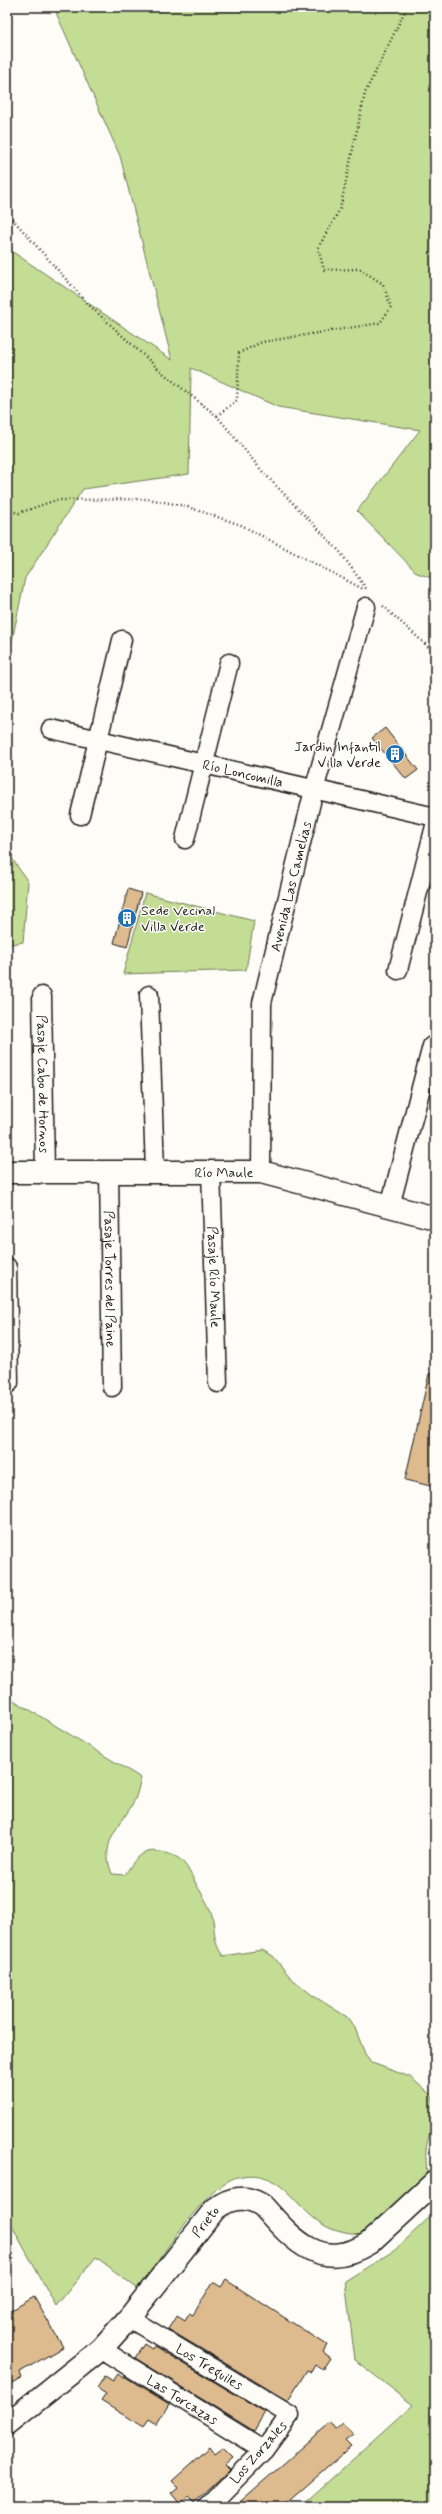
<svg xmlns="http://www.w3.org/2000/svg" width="442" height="2514" font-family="Mynerve,sans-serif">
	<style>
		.green { fill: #c4dd94; stroke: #707c58 }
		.building { fill: #ddbb8f; stroke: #1c1c1c }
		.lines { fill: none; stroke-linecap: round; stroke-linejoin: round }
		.street-casing { stroke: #1c1c1c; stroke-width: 21 }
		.secondary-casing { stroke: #1c1c1c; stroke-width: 25 }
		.path { stroke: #1c1c1c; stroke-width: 2.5; stroke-dasharray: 1 3; stroke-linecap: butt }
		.street { stroke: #fdfcf7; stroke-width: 18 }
		.secondary { stroke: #fdfcf7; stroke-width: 22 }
		.labels { text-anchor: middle; stroke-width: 3; stroke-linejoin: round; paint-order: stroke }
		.poi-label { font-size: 14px; fill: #1c1c1c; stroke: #fdfcf7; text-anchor: end }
		.street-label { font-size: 14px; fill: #1c1c1c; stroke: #fdfcf7 }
	</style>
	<rect width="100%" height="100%" fill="#fdfcf7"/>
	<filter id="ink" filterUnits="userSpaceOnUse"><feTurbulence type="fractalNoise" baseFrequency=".025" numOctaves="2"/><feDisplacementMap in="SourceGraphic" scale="8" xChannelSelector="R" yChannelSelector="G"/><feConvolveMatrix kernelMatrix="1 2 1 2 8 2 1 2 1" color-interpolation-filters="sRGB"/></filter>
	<g filter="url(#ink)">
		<path class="green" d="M56,7H435V579L417,573L357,511L420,430L278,407L191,368L189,474L83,489L25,578L7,665V248L172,360L120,156L57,15Z
			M7,851L28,882L23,942L7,945Z
			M145,893L254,921L246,970L123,974Z
			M7,1696L141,1778C139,1785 138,1792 135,1799C122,1827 98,1839 112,1874L125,1875C134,1860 142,1848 161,1852C182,1856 185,1863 194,1880C200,1892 208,1902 212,1915C216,1932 212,1941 223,1956L262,1950L273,1956L290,1977L312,1995L347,2017L355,2028L365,2054L372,2063L410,2077L432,2096C438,2116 429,2130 426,2149C425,2160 429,2172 424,2182C422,2186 373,2230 368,2233C361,2236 348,2234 341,2232C296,2222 288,2164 237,2177C205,2186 159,2261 138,2289L96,2257L56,2306L7,2217Z
			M435,2212V2507H300L413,2405L355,2360L345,2281L395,2250Z"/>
		<path class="building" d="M385,728L418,770L406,779L372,738Z
			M128,889L141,893L127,947L114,943Z
			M429,1374H435V1487L405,1480Z
			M226,2280L327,2345L323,2352L331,2358L323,2370L315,2365L311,2372L307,2370L288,2401L168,2329L177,2315L185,2320L189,2313L193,2315L213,2282L221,2287Z
			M34,2297L63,2347L20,2372L22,2377L7,2386V2313Z
			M144,2344L152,2349L154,2346L265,2412L254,2431L135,2358Z
			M118,2374L123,2378L124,2376L169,2404L156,2425L148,2420L143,2427L101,2401L106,2394L97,2388L105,2376L113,2381Z
			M330,2423L336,2430L343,2424L353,2435L345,2441L351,2447L313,2480L282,2507H234Z
			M210,2447L215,2454L223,2448L233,2458L225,2465L230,2470L194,2504L188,2498L180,2504L171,2493L178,2487L172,2481Z"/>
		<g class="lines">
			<g class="street-casing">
				<g id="street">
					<path id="s1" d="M51,729L435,817"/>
					<path d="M80,815L122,640"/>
					<path d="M185,839L229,663"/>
					<path d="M398,970L435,826"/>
					<path d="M149,995L155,1171"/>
					<path id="s2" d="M42,996L45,1172"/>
					<path id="s3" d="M109,1171L112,1387"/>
					<path id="s4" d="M211,1171L218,1383"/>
					<path id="s5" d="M261,1172L262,1003L314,790L366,607"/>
					<path d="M390,1206L432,1046"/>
					<path d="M7,1267L9,1383"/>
					<path id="s6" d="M129,2318L290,2415L264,2450L208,2507"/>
					<path id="s7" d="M101,2349L264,2450"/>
				</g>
			</g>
			<g class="secondary-casing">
				<g id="secondary">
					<path id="s8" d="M7,1172H261L435,1218"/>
					<path id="s9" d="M7,2424L101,2349L129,2318L215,2209C230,2197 247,2195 263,2206C293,2240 321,2273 369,2243L435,2182"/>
				</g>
			</g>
			<path class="path" d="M7,213L90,306L164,374L217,416L262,471L341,553L367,590
				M217,416L237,400L239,353L262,342L380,323L391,307L383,284L360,269L324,270L318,248L340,209L365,93L407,7
				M7,510L19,513L56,500L148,499L185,506L241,525L363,589
				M383,606L435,653"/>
			<use href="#street" class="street"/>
			<use href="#secondary" class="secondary"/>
		</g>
	</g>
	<defs>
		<g id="building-disc" transform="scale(1)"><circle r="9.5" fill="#1f6fb2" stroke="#fdfcf7"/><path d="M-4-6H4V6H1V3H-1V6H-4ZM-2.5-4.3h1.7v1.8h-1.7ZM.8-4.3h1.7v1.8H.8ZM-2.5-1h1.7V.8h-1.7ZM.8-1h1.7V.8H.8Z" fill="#fff"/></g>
	</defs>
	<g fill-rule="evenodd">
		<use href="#building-disc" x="395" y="754"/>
		<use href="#building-disc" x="127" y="918"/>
	</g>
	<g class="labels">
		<g class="poi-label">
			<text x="381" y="751">Jardin Infantil<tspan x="381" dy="16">Villa Verde</tspan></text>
			<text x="141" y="915" text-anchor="start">Sede Vecinal<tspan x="141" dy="16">Villa Verde</tspan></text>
		</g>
		<g class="street-label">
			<text dy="5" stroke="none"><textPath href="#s1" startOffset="197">Río Loncomilla</textPath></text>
			<text dy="5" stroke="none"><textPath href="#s5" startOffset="289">Avenida Las Camelias</textPath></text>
			<text dy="5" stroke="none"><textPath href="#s2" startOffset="88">Pasaje Cabo de Hornos</textPath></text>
			<text dy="5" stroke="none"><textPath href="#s8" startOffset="217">Río Maule</textPath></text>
			<text dy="5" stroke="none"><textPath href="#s4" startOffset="106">Pasaje Río Maule</textPath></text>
			<text dy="5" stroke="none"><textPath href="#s3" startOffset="108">Pasaje Torres del Paine</textPath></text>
			<text dy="5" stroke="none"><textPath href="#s9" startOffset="285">Prieto</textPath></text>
			<text dy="5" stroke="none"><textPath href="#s6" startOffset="94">Los Treguiles</textPath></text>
			<text dy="5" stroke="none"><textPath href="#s7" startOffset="96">Las Torcazas</textPath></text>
			<text transform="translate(258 2452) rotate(-49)" y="5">Los Zorzales</text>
		</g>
	</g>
	<rect width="442" height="2514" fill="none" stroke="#fdfcf7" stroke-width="24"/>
	<rect x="12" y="12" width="418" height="2490" fill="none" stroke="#1c1c1c" stroke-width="1.5" filter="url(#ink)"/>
</svg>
